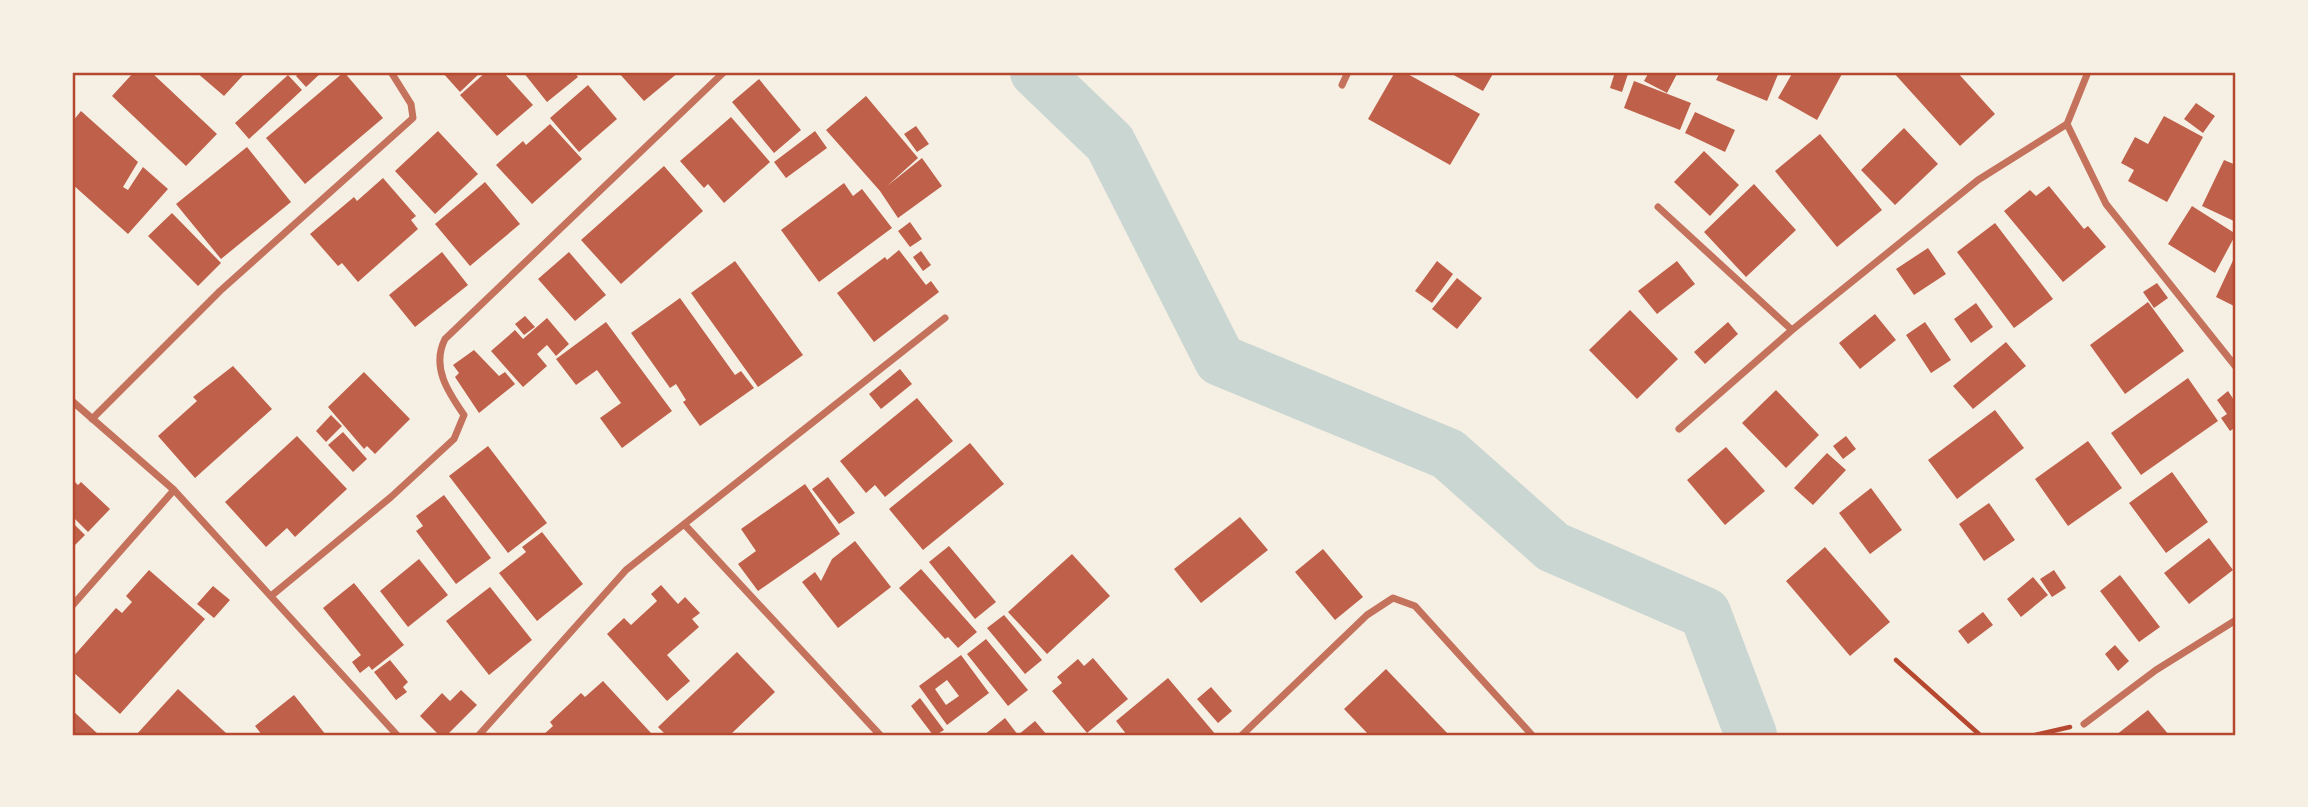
<svg xmlns="http://www.w3.org/2000/svg" width="2308" height="807" font-family="'PT Sans',sans-serif">
	<style>
		.lines { fill: none; stroke-linecap: round; stroke-linejoin: round }
		.river { stroke: #c9d6d2; stroke-width: 52 }
		.building { fill: #bf614a; fill-rule: evenodd }
		.path { stroke: #b5482f; stroke-width: 4.5 }
		.minor { stroke: #c5725c; stroke-width: 7 }
		.neatline { fill: none; stroke: #b5482f; stroke-width: 2.5 }
	</style>
	<rect width="100%" height="100%" fill="#f6efe4"/>
	<g class="lines">
		<path class="river" d="M1036,72L1110,143L1220,360L1448,454L1553,547L1705,613L1751,735"/>
	</g>
	<path class="building" d="M134,72H151L217,134L186,166L112,96Z
		M196,72H246L224,96Z
		M300,72H322L306,87L296,76Z
		M344,72L383,118L305,184L266,138Z
		M442,72H481L460,92Z
		M486,72H503L533,105L497,136L460,95Z
		M523,72H574L578,77L547,102Z
		M618,72H679L644,101Z
		M1395,72H1404L1480,114L1450,165L1368,119Z
		M1448,72H1494L1483,91Z
		M1615,72L1628,74L1622,92L1610,88Z
		M1649,72H1678L1667,93L1644,81Z
		M1720,72H1779L1767,101L1716,80Z
		M1793,72H1843L1817,120L1778,98Z
		M1893,72H1957L1995,114L1960,146Z
		M288,75L302,90L249,139L235,123Z
		M759,79L801,130L774,153L732,102Z
		M1634,81L1691,103L1680,130L1624,108Z
		M588,85L617,119L579,152L550,118Z
		M866,96L918,158L887,186L922,158L942,186L898,218L880,191L826,130Z
		M2196,103L2215,116L2203,133L2184,119Z
		M81,111L138,162L123,187L128,190L143,167L168,189L128,234L72,184V122Z
		M1695,112L1735,130L1725,152L1685,133Z
		M2164,116L2203,137L2167,202L2128,181L2134,170L2121,163L2135,137L2148,144Z
		M731,117L770,162L724,203L708,184L704,188L680,161Z
		M550,124L582,159L532,204L496,165L523,141L526,145Z
		M916,126L929,144L917,152L904,134Z
		M1904,128L1938,164L1895,205L1861,170Z
		M438,131L478,174L435,214L395,171Z
		M815,131L827,148L786,178L774,162Z
		M1820,134L1882,210L1837,247L1775,171Z
		M247,147L291,202L221,259L176,204Z
		M1704,151L1739,185L1710,216L1674,182Z
		M2224,160L2236,165V222L2202,206Z
		M664,166L703,211L621,284L581,240Z
		M383,178L416,216L411,220L418,229L358,282L342,263L338,266L310,234L354,197L357,201Z
		M485,182L520,224L470,266L435,224Z
		M844,183L853,196L862,189L892,228L819,282L781,230Z
		M1754,184L1796,230L1746,277L1704,232Z
		M2049,186L2084,229L2088,226L2106,247L2063,282L2004,211L2030,190L2036,196Z
		M2192,206L2236,234L2215,273L2168,244Z
		M172,213L221,263L198,286L148,236Z
		M910,222L922,239L910,247L898,231Z
		M1995,223L2053,299L2014,328L1957,252Z
		M1928,248L1946,274L1914,295L1896,269Z
		M899,250L926,285L931,281L939,292L874,342L837,293L885,257L887,260Z
		M921,251L931,265L923,271L913,257Z
		M442,252L468,285L415,327L389,295Z
		M569,252L606,295L575,321L538,279Z
		M2236,254V307L2216,297Z
		M735,261L803,355L758,387L691,293Z
		M1437,261L1453,274L1432,303L1415,291Z
		M1677,261L1695,284L1657,314L1638,291Z
		M1457,278L1482,298L1457,329L1432,309Z
		M2157,283L2168,298L2154,308L2143,292Z
		M680,298L735,375L741,371L754,388L700,426L683,402L686,400L676,384L670,388L631,333Z
		M2148,302L2184,351L2125,394L2090,345Z
		M1976,303L1993,327L1971,343L1954,319Z
		M1630,310L1678,359L1637,399L1589,350Z
		M1875,314L1896,340L1860,369L1839,343Z
		M525,316L535,327L524,335L515,324Z
		M547,318L569,344L556,356L547,345L537,354L547,366L523,387L491,351L515,330L523,339Z
		M606,322L672,411L622,448L600,418L621,403L597,370L576,385L556,359Z
		M1728,322L1738,334L1705,364L1694,352Z
		M1925,322L1951,360L1931,373L1906,335Z
		M2006,342L2026,366L1973,409L1953,386Z
		M474,350L499,376L505,372L515,384L479,413L455,377L459,373L453,365Z
		M233,366L272,409L195,478L158,436L197,401L193,397Z
		M900,369L912,384L881,409L869,394Z
		M364,372L410,419L375,454L367,446L364,449L328,407Z
		M2188,378L2218,421L2141,475L2111,433Z
		M1776,390L1819,435L1786,468L1742,423Z
		M2228,391L2236,403V427L2230,431L2221,418L2227,414L2217,400Z
		M917,398L953,441L885,497L875,485L866,493L840,461Z
		M1995,410L2024,448L1957,499L1928,460Z
		M331,415L342,426L326,442L316,431Z
		M343,432L367,459L353,472L328,445Z
		M297,436L347,489L295,537L287,528L266,547L225,502Z
		M1846,436L1856,449L1843,459L1833,446Z
		M2088,441L2122,488L2068,526L2035,479Z
		M970,443L1004,484L923,550L889,509Z
		M488,446L547,523L508,553L449,476Z
		M1726,447L1765,491L1725,525L1687,480Z
		M1827,453L1846,470L1813,505L1794,488Z
		M2172,472L2208,522L2166,553L2129,503Z
		M828,477L855,513L839,524L812,489Z
		M72,479L78,485L81,482L110,509L88,532L72,516Z
		M805,484L840,534L758,591L738,564L756,551L741,529Z
		M1871,488L1902,530L1870,554L1839,513Z
		M444,495L491,558L456,584L416,531L423,526L416,516Z
		M1989,503L2015,540L1984,561L1959,524Z
		M1240,517L1268,550L1201,603L1174,569Z
		M72,522L85,535L72,548Z
		M542,532L583,584L537,621L499,573L526,552L522,547Z
		M2209,538L2233,570L2189,604L2164,573Z
		M855,541L891,587L838,628L802,582L815,572L821,581L832,559Z
		M949,546L996,602L975,619L929,562Z
		M1825,547L1890,622L1850,656L1786,581Z
		M1323,549L1363,597L1335,620L1295,572Z
		M1072,554L1110,596L1047,654L1008,612Z
		M419,559L448,595L408,627L380,591Z
		M921,569L977,632L958,648L948,637L945,639L899,588Z
		M149,570L205,619L120,714L72,671V658L116,608L122,613L132,602L126,596Z
		M2054,570L2066,588L2052,597L2040,579Z
		M2120,575L2160,627L2139,642L2100,591Z
		M2033,577L2048,595L2021,617L2007,599Z
		M354,583L404,645L372,670L369,666L360,673L352,662L361,655L323,608Z
		M661,585L678,604L685,597L700,613L692,619L699,627L667,655L690,681L667,701L607,634L624,618L631,625L657,601L651,594Z
		M213,586L230,600L214,618L197,604Z
		M490,587L532,640L489,675L446,621Z
		M1983,612L1993,625L1968,644L1958,631Z
		M1004,615L1042,660L1025,674L987,628Z
		M986,639L1028,690L1008,706L967,654Z
		M2115,645L2129,661L2118,671L2105,654Z
		M737,652L775,692L730,735H666L658,727Z
		M961,655L989,693L947,725L919,686ZM947,680L959,696L946,705L935,689Z
		M1093,658L1128,699L1087,733L1052,691L1062,683L1057,677L1078,659L1084,666Z
		M390,660L408,682L403,687L407,692L396,700L374,672Z
		M1386,669L1449,735H1369L1344,709Z
		M1168,678L1216,735H1127L1116,721Z
		M603,681L651,733L649,735H543L553,726L550,722L581,693L585,697Z
		M1211,687L1232,711L1218,723L1197,699Z
		M178,689L226,733L223,735H136Z
		M461,690L477,705L447,735H439L420,716L442,693L450,701Z
		M294,695L326,735H262L255,726Z
		M920,698L944,730L936,735H933L911,706Z
		M72,710L99,735H72Z
		M2148,710L2169,735H2116Z
		M1005,718L1018,735L1035,721L1047,735H984Z"/>
	<g class="lines">
		<path class="path" d="M1896,660L1980,735
			M2035,735L2070,727"/>
		<path class="minor" d="M1342,85L1348,72
			M2067,124L2106,204L2236,367
			M1658,207L1792,330L1978,180L2067,124L2088,72
			M72,401L174,490L397,735
			M92,419L220,291L413,118L411,104L391,72
			M1679,429L1792,330
			M684,524L880,735
			M271,596L391,497L454,439L464,415C448,392 431,367 445,339L724,72
			M72,606L174,490
			M2084,724L2156,670L2236,620
			M479,735L626,570L945,318
			M1242,735L1367,615L1393,598L1415,606L1532,735"/>
	</g>
	<rect width="2308" height="807" fill="none" stroke="#f6efe4" stroke-width="147"/>
	<rect x="74" y="74" width="2160" height="660" class="neatline"/>
</svg>
